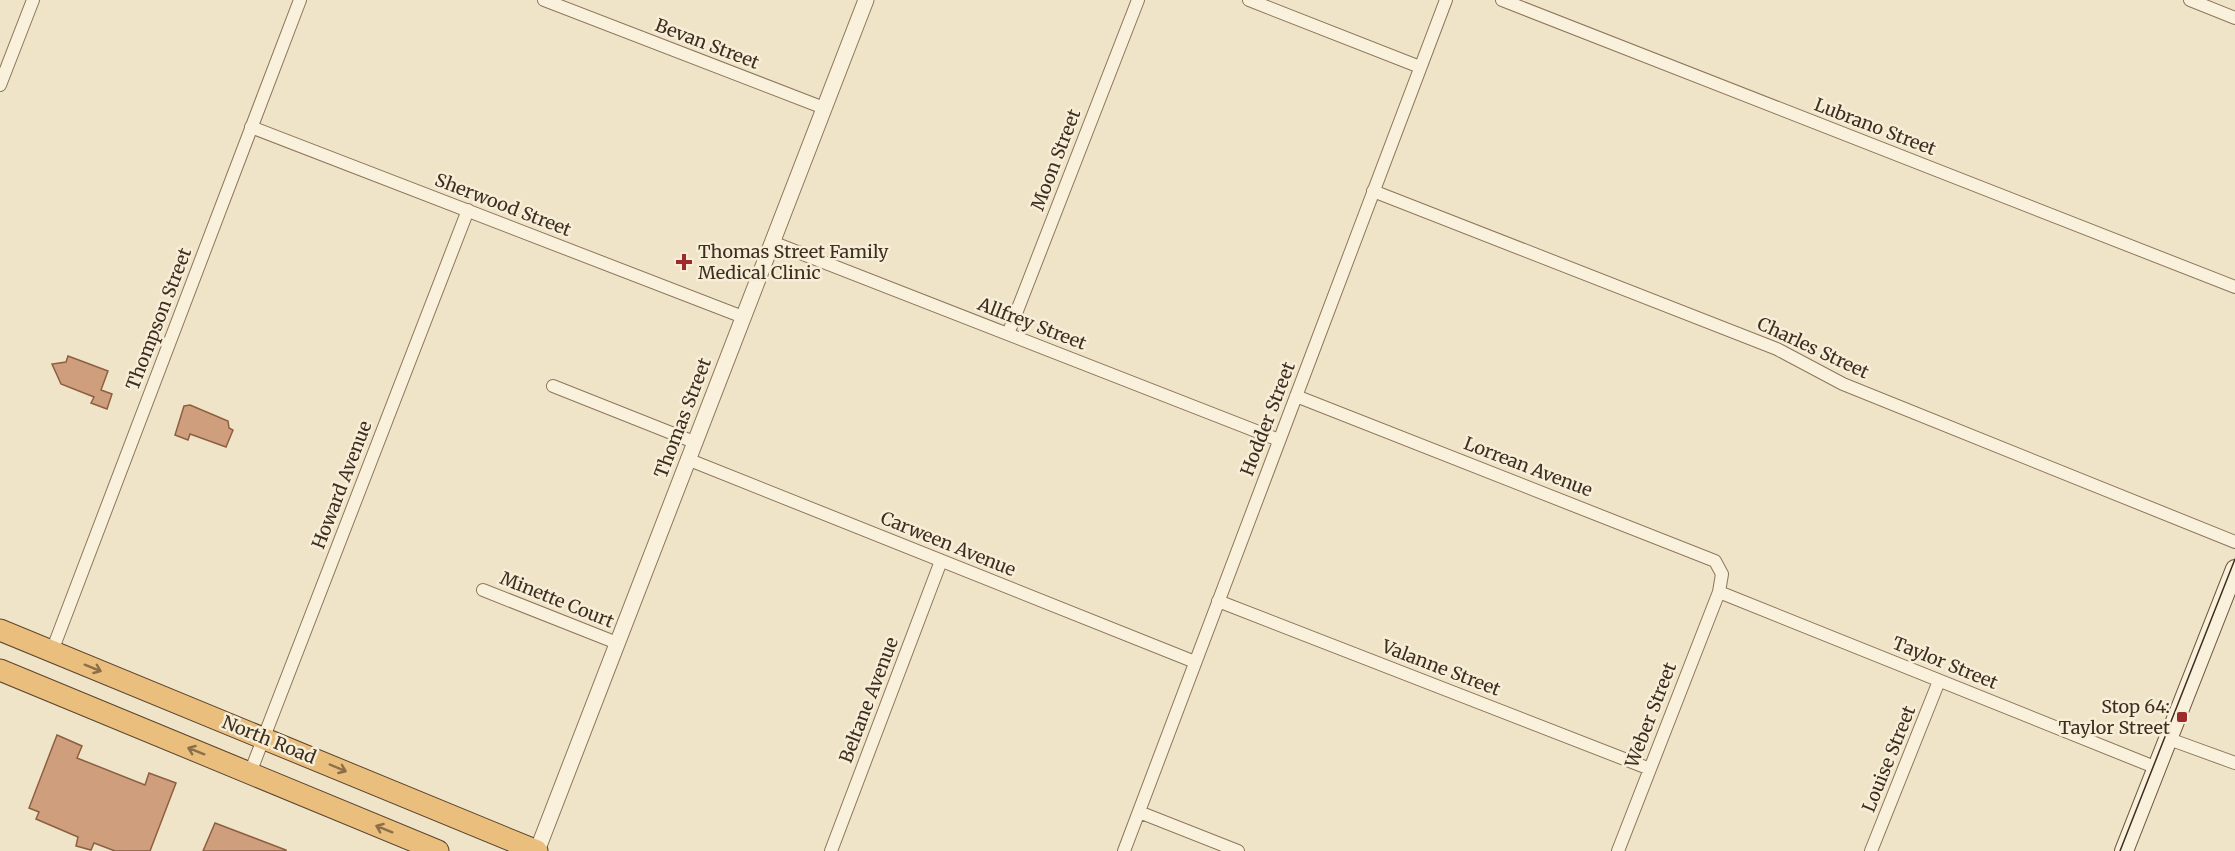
<svg xmlns="http://www.w3.org/2000/svg" width="2235" height="851" font-family="Merriweather,serif">
	<style>
		.building { fill: #cf9f7d; stroke: #8d5f41; stroke-width: 1.5 }
		.lines { fill: none; stroke-linecap: round; stroke-linejoin: round }
		.minor-casing { stroke: #8d765c; stroke-width: 14 }
		.tertiary-casing { stroke: #8d765c; stroke-width: 17 }
		.secondary-casing { stroke: #6f573f; stroke-width: 20 }
		.trunk-casing { stroke: #5b4430; stroke-width: 23 }
		.minor { stroke: #faf1dc; stroke-width: 12 }
		.tertiary { stroke: #faf1dc; stroke-width: 15 }
		.secondary { stroke: #faf1dc; stroke-width: 18 }
		.trunk { stroke: #eabe7c; stroke-width: 21 }
		.tram { stroke: #3d2e20; stroke-width: 1.5 }
		.oneway { stroke: #8b6f49 }
		.poi-dot { fill: #9e2a2b; stroke: #f7eed8; stroke-width: 2 }
		.labels { text-anchor: middle; stroke-width: 5; stroke-linejoin: round; paint-order: stroke }
		.street-label { font-size: 18px; fill: #3d2e20; stroke: #f7eed8 }
		.poi-label { font-size: 18px; fill: #3d2e20; stroke: #f7eed8; text-anchor: start }
	</style>
	<rect width="100%" height="100%" fill="#f0e4c8"/>
	<path class="building" d="M68,356L108,371L101,390L112,394L107,409L91,403L94,397L61,384L52,364L66,362Z
		M190,405L228,421L229,428L233,430L226,447L190,434L188,440L175,435L184,406Z
		M57,735L82,746L77,758L145,785L149,773L176,783L150,851H115L94,843L91,850L76,846L78,837L36,819L39,812L29,808Z
		M215,823L286,850V851H203Z"/>
	<g class="lines">
		<g class="minor-casing">
			<path id="minor" d="M544,0L824,108
				M1249,0L1420,67
				M1502,0L2235,287
				M2190,0L2235,18
				M0,85L33,0
				M251,127L743,317
				M1373,191L1777,349L1843,384L2235,542
				M772,242L1279,440
				M1008,334L1138,0
				M553,386L694,442
				M1296,396L1715,561L1722,574L1719,592L1618,851
				M687,459L1195,662
				M483,590L617,643
				M1719,592L2157,768
				M1218,601L1650,769
				M52,651L300,0
				M2169,739L2235,763
				M250,773L468,210
				M1139,812L1238,851
				M831,851L941,561
				M1124,851L1446,0
				M1871,851L1939,681"/>
		</g>
		<g class="tertiary-casing">
			<path id="tertiary" d="M537,851L866,0"/>
		</g>
		<g class="secondary-casing">
			<path id="secondary" d="M2124,851L2235,569"/>
		</g>
		<g class="trunk-casing">
			<path id="trunk" d="M0,630L537,851
				M0,670L438,851"/>
		</g>
		<use href="#minor" class="minor"/>
		<use href="#tertiary" class="tertiary"/>
		<use href="#secondary" class="secondary"/>
		<use href="#trunk" class="trunk"/>
		<path class="tram" d="M2120,851L2235,559"/>
	</g>
	<defs><path id="oneway-shaft" d="M-6 0H5M1.5-3L5.5 0L1.5 3" fill="none" stroke-width="1.6" stroke-linecap="round" stroke-linejoin="round" transform="scale(1.5)"/></defs>
	<g class="oneway">
		<use href="#oneway-shaft" transform="translate(93 668) rotate(22)"/>
		<use href="#oneway-shaft" transform="translate(196 751) rotate(-158)"/>
		<use href="#oneway-shaft" transform="translate(338 768) rotate(23)"/>
		<use href="#oneway-shaft" transform="translate(384 829) rotate(-158)"/>
	</g>
	<g class="poi-dot">
		<path d="M681 253h6v6h6v6h-6v6h-6v-6h-6v-6h6z"/>
		<rect x="2176" y="711" width="12" height="12" rx="3"/>
	</g>
	<g class="labels">
		<g class="street-label">
			<text transform="translate(707 44) rotate(21)" y="6">Bevan Street</text>
			<text transform="translate(1875 127) rotate(21)" y="6">Lubrano Street</text>
			<text transform="translate(1056 160) rotate(-69)" y="6">Moon Street</text>
			<text transform="translate(503 205) rotate(21)" y="6">Sherwood Street</text>
			<text transform="translate(159 319) rotate(-69)" y="6">Thompson Street</text>
			<text transform="translate(1032 324) rotate(21)" y="6">Allfrey Street</text>
			<text transform="translate(1813 348) rotate(25)" y="6">Charles Street</text>
			<text transform="translate(683 418) rotate(-69)" y="6">Thomas Street</text>
			<text transform="translate(1268 419) rotate(-69)" y="6">Hodder Street</text>
			<text transform="translate(1528 467) rotate(21)" y="6">Lorrean Avenue</text>
			<text transform="translate(342 485) rotate(-69)" y="6">Howard Avenue</text>
			<text transform="translate(948 544) rotate(22)" y="6">Carween Avenue</text>
			<text transform="translate(557 600) rotate(22)" y="6">Minette Court</text>
			<text transform="translate(1945 663) rotate(22)" y="6">Taylor Street</text>
			<text transform="translate(1441 668) rotate(21)" y="6">Valanne Street</text>
			<text transform="translate(869 700) rotate(-69)" y="6">Beltane Avenue</text>
			<text transform="translate(1651 715) rotate(-69)" y="6">Weber Street</text>
			<text transform="translate(269 740) rotate(22)" y="6">North Road</text>
			<text transform="translate(1889 759) rotate(-68)" y="6">Louise Street</text>
		</g>
		<g class="poi-label">
			<text x="698" y="258">Thomas Street Family<tspan x="698" dy="21">Medical Clinic</tspan></text>
			<text x="2170" y="713" text-anchor="end">Stop 64:<tspan x="2170" dy="21">Taylor Street</tspan></text>
		</g>
	</g>
</svg>
